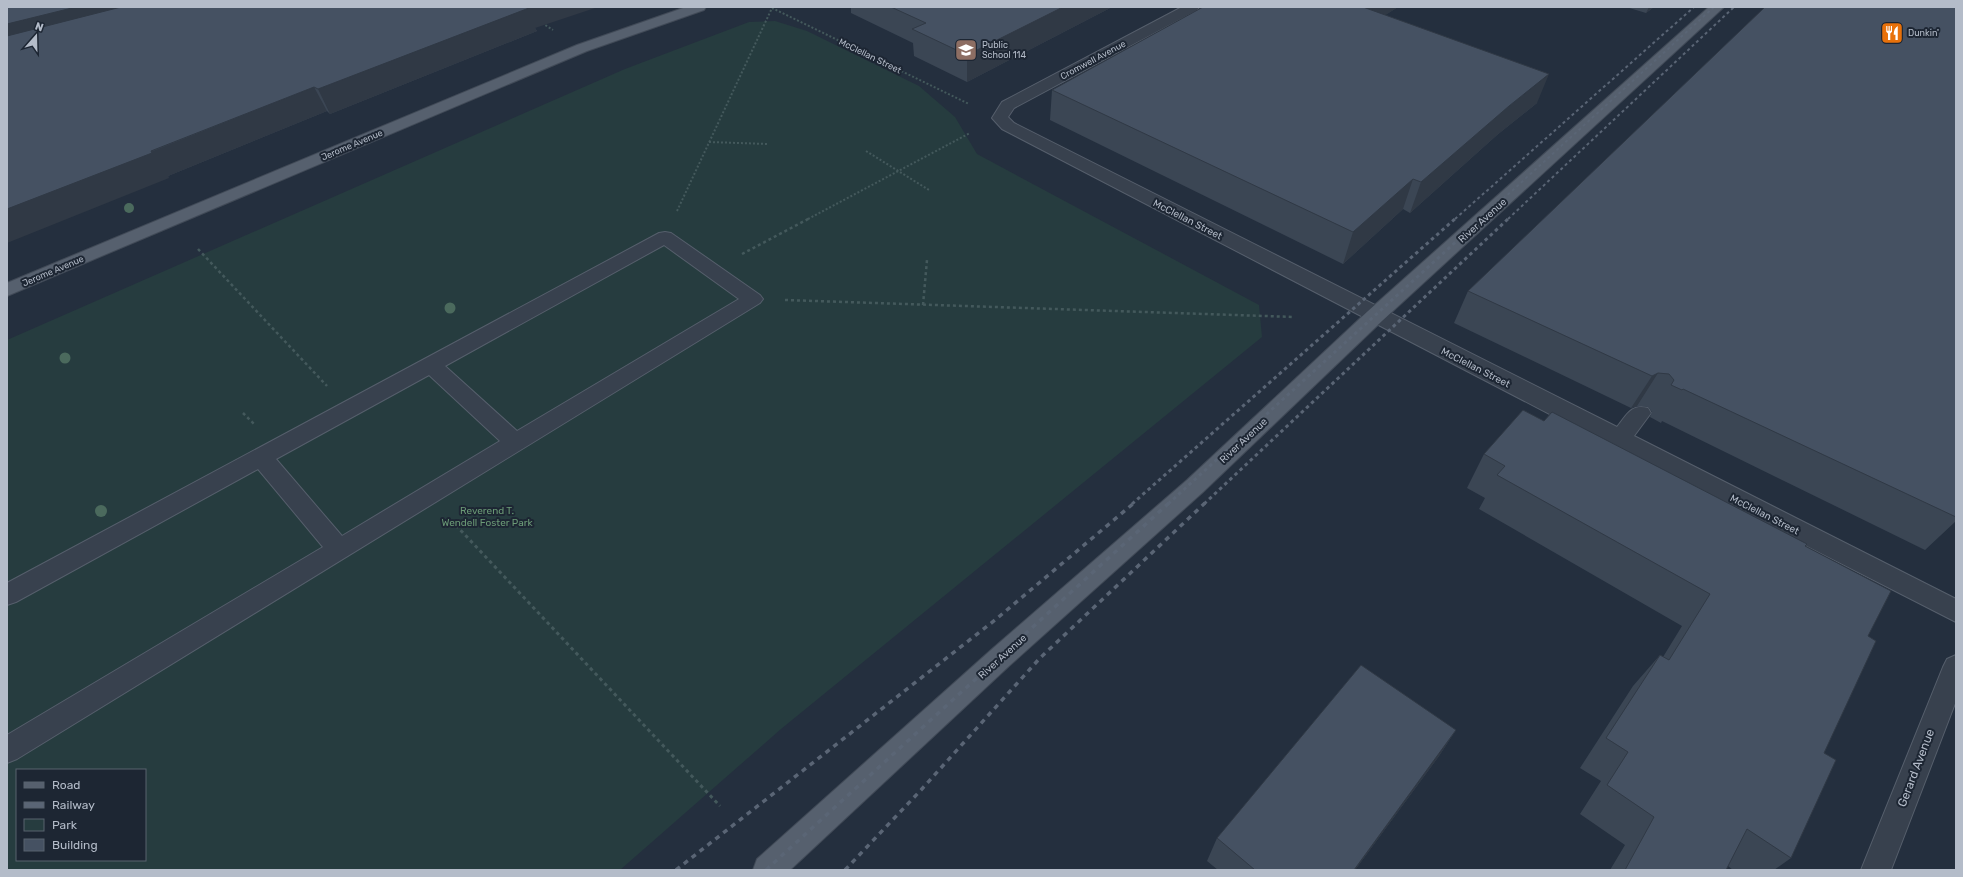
<svg xmlns="http://www.w3.org/2000/svg" width="1963" height="877" font-family="Rubik,sans-serif">
	<style>
		.green { fill: #263c3f; fill-rule: evenodd }
		.lines { fill: none; stroke-linecap: round; stroke-linejoin: round }
		.minor-casing { stroke: #565f6c; stroke-width: 2 }
		.major-casing { stroke: #414a57; stroke-width: 2 }
		.path-far2 { stroke: #44595c; stroke-width: 2; stroke-dasharray: 2 2; stroke-linecap: butt }
		.path-far1 { stroke: #44595c; stroke-width: 2.5; stroke-dasharray: 3 3; stroke-linecap: butt }
		.path { stroke: #44595c; stroke-width: 3; stroke-dasharray: 3.5 3.5; stroke-linecap: butt }
		.minor { fill: #38414e; fill-rule: evenodd }
		.major { fill: #56606e; fill-rule: evenodd }
		.rail-far2 { stroke: #5a6575; stroke-width: 2; stroke-dasharray: 3 3; stroke-linecap: butt }
		.rail-far1 { stroke: #5a6575; stroke-width: 3; stroke-dasharray: 3.5 3.5; stroke-linecap: butt }
		.rail { stroke: #5a6575; stroke-width: 3.5; stroke-dasharray: 5 5; stroke-linecap: butt }
		.tree { fill: #4b6a5d }
		.wall { fill: #3b4654 }
		.shaded-wall { fill: #303945 }
		.building { fill: #455162; stroke: #303945 }
		.labels { text-anchor: middle; stroke-width: 4; stroke-linejoin: round; paint-order: stroke }
		.far-poi-label { font-size: 9px; fill: #b4bcc9; stroke: #1d2633; text-anchor: start }
		.far-street-label { font-size: 9px; fill: #b4bcc9; stroke: #1d2633 }
		.street-label { font-size: 10px; fill: #b4bcc9; stroke: #1d2633 }
		.park-label { font-size: 10px; fill: #6b9a76; stroke: #1d2633 }
		.near-street-label { font-size: 12px; fill: #b4bcc9; stroke: #1d2633 }
	</style>
	<rect width="100%" height="100%" fill="#242f3e"/>
	<path class="green" d="M775,21L807,31L919,86L955,117L977,154L1259,305L1262,337L781,729L620,870H7V340L625,69L749,22ZM17,770H145V860H17Z"/>
	<g class="lines">
		<g class="minor-casing">
			<path id="minor" d="M1182,7H1199L1197,10L1014,108L1008,117L1014,123L1617,427C1626,416 1631,403 1648,408L1651,413L1634,436L1956,599V622L1611,446L1002,129L992,118L1002,102Z
				M665,232L671,233L760,295L763,299L760,303L17,759L7,763V735L323,547L258,469L16,602L7,605V583L659,233ZM664,245L739,299L517,431L445,366ZM429,375L500,441L342,536L276,459Z
				M1956,655V701L1891,870H1861L1943,667L1947,659Z"/>
		</g>
		<g class="major-casing">
			<path id="major" d="M686,7H706L704,10L587,51L7,296V283L577,45Z
				M1709,7H1724L1382,321L1203,492L1009,666L790,870H753L757,859L991,650L1187,480L1368,311Z"/>
		</g>
		<path class="path-far2" d="M542,23L553,30
			M709,142L768,144
			M866,151L929,190
			M677,211L772,8L969,104
			M808,219L970,133"/>
		<path class="path-far1" d="M198,249L327,386
			M742,254L810,218
			M785,300L1294,317
			M923,305L927,260
			M243,413L254,424"/>
		<path class="path" d="M451,520L720,806"/>
		<use href="#minor" class="minor"/>
		<use href="#major" class="major"/>
		<path class="rail-far2" d="M1455,219L1694,7
			M1481,219L1714,7
			M1508,219L1734,7"/>
		<path class="rail-far1" d="M1132,504L1456,218
			M1168,504L1482,218
			M1204,504L1509,218"/>
		<path class="rail" d="M676,870L995,620L1134,503
			M766,870L1169,503
			M845,870L921,790L1040,658L1205,503"/>
	</g>
	<g class="tree">
		<circle cx="129" cy="208" r="5"/>
		<circle cx="450" cy="308" r="5.5"/>
		<circle cx="65" cy="358" r="5.5"/>
		<circle cx="101" cy="511" r="6"/>
	</g>
	<path class="wall" d="M7,7L535,28L537,31L330,114L327,111L168,176L169,178Z
		M851,7H1112L967,82L914,56L913,43L851,13Z
		M1203,7H1398L1385,15L1537,103L1497,135L1410,213L1403,209L1343,264L1050,120L1052,90Z
		M1626,7H1654L1646,13Z
		M1956,7V521L1925,550L1662,421L1661,423L1650,417L1652,412L1648,407L1637,406L1631,408L1454,323L1468,291Z
		M1544,421L1805,546L1868,636L1824,753L1791,858L1774,870H1733L1728,866L1726,870H1610L1625,845L1580,814L1601,781L1580,768L1633,686L1660,655L1663,657L1682,626L1479,509L1485,498L1467,488L1484,454Z
		M1456,730L1439,756L1355,870H1218L1207,861L1217,838Z"/>
	<path class="shaded-wall" d="M76,7H179L7,52V24Z
		M525,7H598L535,28L537,31L330,114L318,89Z
		M1063,7H1112L967,82V55Z
		M1363,7H1398L1355,35Z
		M1649,7H1654L1646,13Z
		M1549,74L1537,103L1497,135L1410,213L1421,182L1509,106Z
		M314,87L327,111L168,176L169,178L7,243V209Z
		M1413,179L1403,209L1343,264L1353,232Z
		M1658,373L1637,406L1631,408L1652,376Z
		M1456,730L1439,756L1355,870H1354Z"/>
	<path class="building" d="M7,7H76L7,24Z
		M121,7H527L529,8L318,89L314,87L151,151L152,153L7,209V36Z
		M891,7H1063L967,55L912,29L926,23Z
		M1203,7H1363L1549,74L1509,106L1421,182L1413,179L1353,232L1052,90Z
		M1765,7H1956V517L1683,389L1682,390L1671,385L1674,380L1669,374L1658,373L1652,376L1468,291Z
		M1523,410L1544,421L1552,412L1807,544L1805,546L1891,591L1868,636L1876,641L1824,753L1836,760L1791,858L1747,829L1726,870H1625L1654,817L1607,785L1628,752L1606,738L1660,655L1669,660L1710,594L1497,475L1505,466L1484,454Z
		M1361,665L1456,730L1354,870H1255L1217,838Z"/>
	<defs>
		<g id="restaurant-square" transform="scale(1.15)"><rect x="-9" y="-9" width="18" height="18" rx="4" fill="#e8710a" stroke="#1d2633"/><path d="M-5-6h1v4h1v-4h1v4h1v-4h1v5L-1.5 .5V6h-2V.5L-5-1ZM5-6V6H3V1.5H1.5Q1.5-4 5-6Z" fill="#fff"/></g>
		<g id="school-square" transform="scale(1.15)"><rect x="-9" y="-9" width="18" height="18" rx="4" fill="#8d6e63" stroke="#1d2633"/><path d="M0-5L7-2L0 1L-7-2ZM-4 1L0 2.5L4 1V4Q0 6-4 4Z" fill="#fff"/></g>
	</defs>
	<g fill-rule="evenodd">
		<use href="#restaurant-square" x="1892" y="33"/>
		<use href="#school-square" x="966" y="50"/>
	</g>
	<g class="labels">
		<g class="far-poi-label">
			<text x="1908" y="36">Dunkin'</text>
			<text x="982" y="48">Public<tspan x="982" dy="10">School 114</tspan></text>
		</g>
		<g class="far-street-label">
			<text transform="translate(870 56) rotate(26)" y="3">McClellan Street</text>
			<text transform="translate(1093 60) rotate(-28)" y="3">Cromwell Avenue</text>
			<text transform="translate(352 145) rotate(-23)" y="3">Jerome Avenue</text>
			<text transform="translate(53 271) rotate(-23)" y="3">Jerome Avenue</text>
		</g>
		<g class="street-label">
			<text transform="translate(1188 219) rotate(27)" y="4">McClellan Street</text>
			<text transform="translate(1482 220) rotate(-42)" y="4">River Avenue</text>
			<text transform="translate(1476 367) rotate(27)" y="4">McClellan Street</text>
			<text transform="translate(1243 440) rotate(-43)" y="4">River Avenue</text>
			<text transform="translate(1765 514) rotate(27)" y="4">McClellan Street</text>
			<text transform="translate(1002 656) rotate(-42)" y="4">River Avenue</text>
		</g>
		<g class="park-label">
			<text x="487" y="514">Reverend T.<tspan x="487" dy="12">Wendell Foster Park</tspan></text>
		</g>
		<g class="near-street-label">
			<text transform="translate(1916 768) rotate(-69)" y="4">Gerard Avenue</text>
		</g>
	</g>
	<rect width="1963" height="877" fill="none" stroke="#b4bcc9" stroke-width="16"/>
	<rect x="16" y="769" width="130" height="92" fill="#1d2633" stroke="#59626f"/>
	<rect x="24" y="782" width="20" height="6" fill="#56606e" stroke="#59626f"/>
	<text x="52" y="789" font-size="12" fill="#b4bcc9">Road</text>
	<rect x="24" y="802" width="20" height="6" fill="#5a6575" stroke="#59626f"/>
	<text x="52" y="809" font-size="12" fill="#b4bcc9">Railway</text>
	<rect x="24" y="819" width="20" height="12" fill="#263c3f" stroke="#59626f"/>
	<text x="52" y="829" font-size="12" fill="#b4bcc9">Park</text>
	<rect x="24" y="839" width="20" height="12" fill="#455162" stroke="#59626f"/>
	<text x="52" y="849" font-size="12" fill="#b4bcc9">Building</text>
	<g transform="translate(36 36) rotate(20)" stroke="#1d2633" stroke-width="3" paint-order="stroke">
	<path d="M0-3L7 15L0 10L-7 15Z" fill="#b4bcc9"/>
	<text y="-6" font-size="11" font-weight="bold" text-anchor="middle" fill="#b4bcc9">N</text>
	</g>
</svg>
